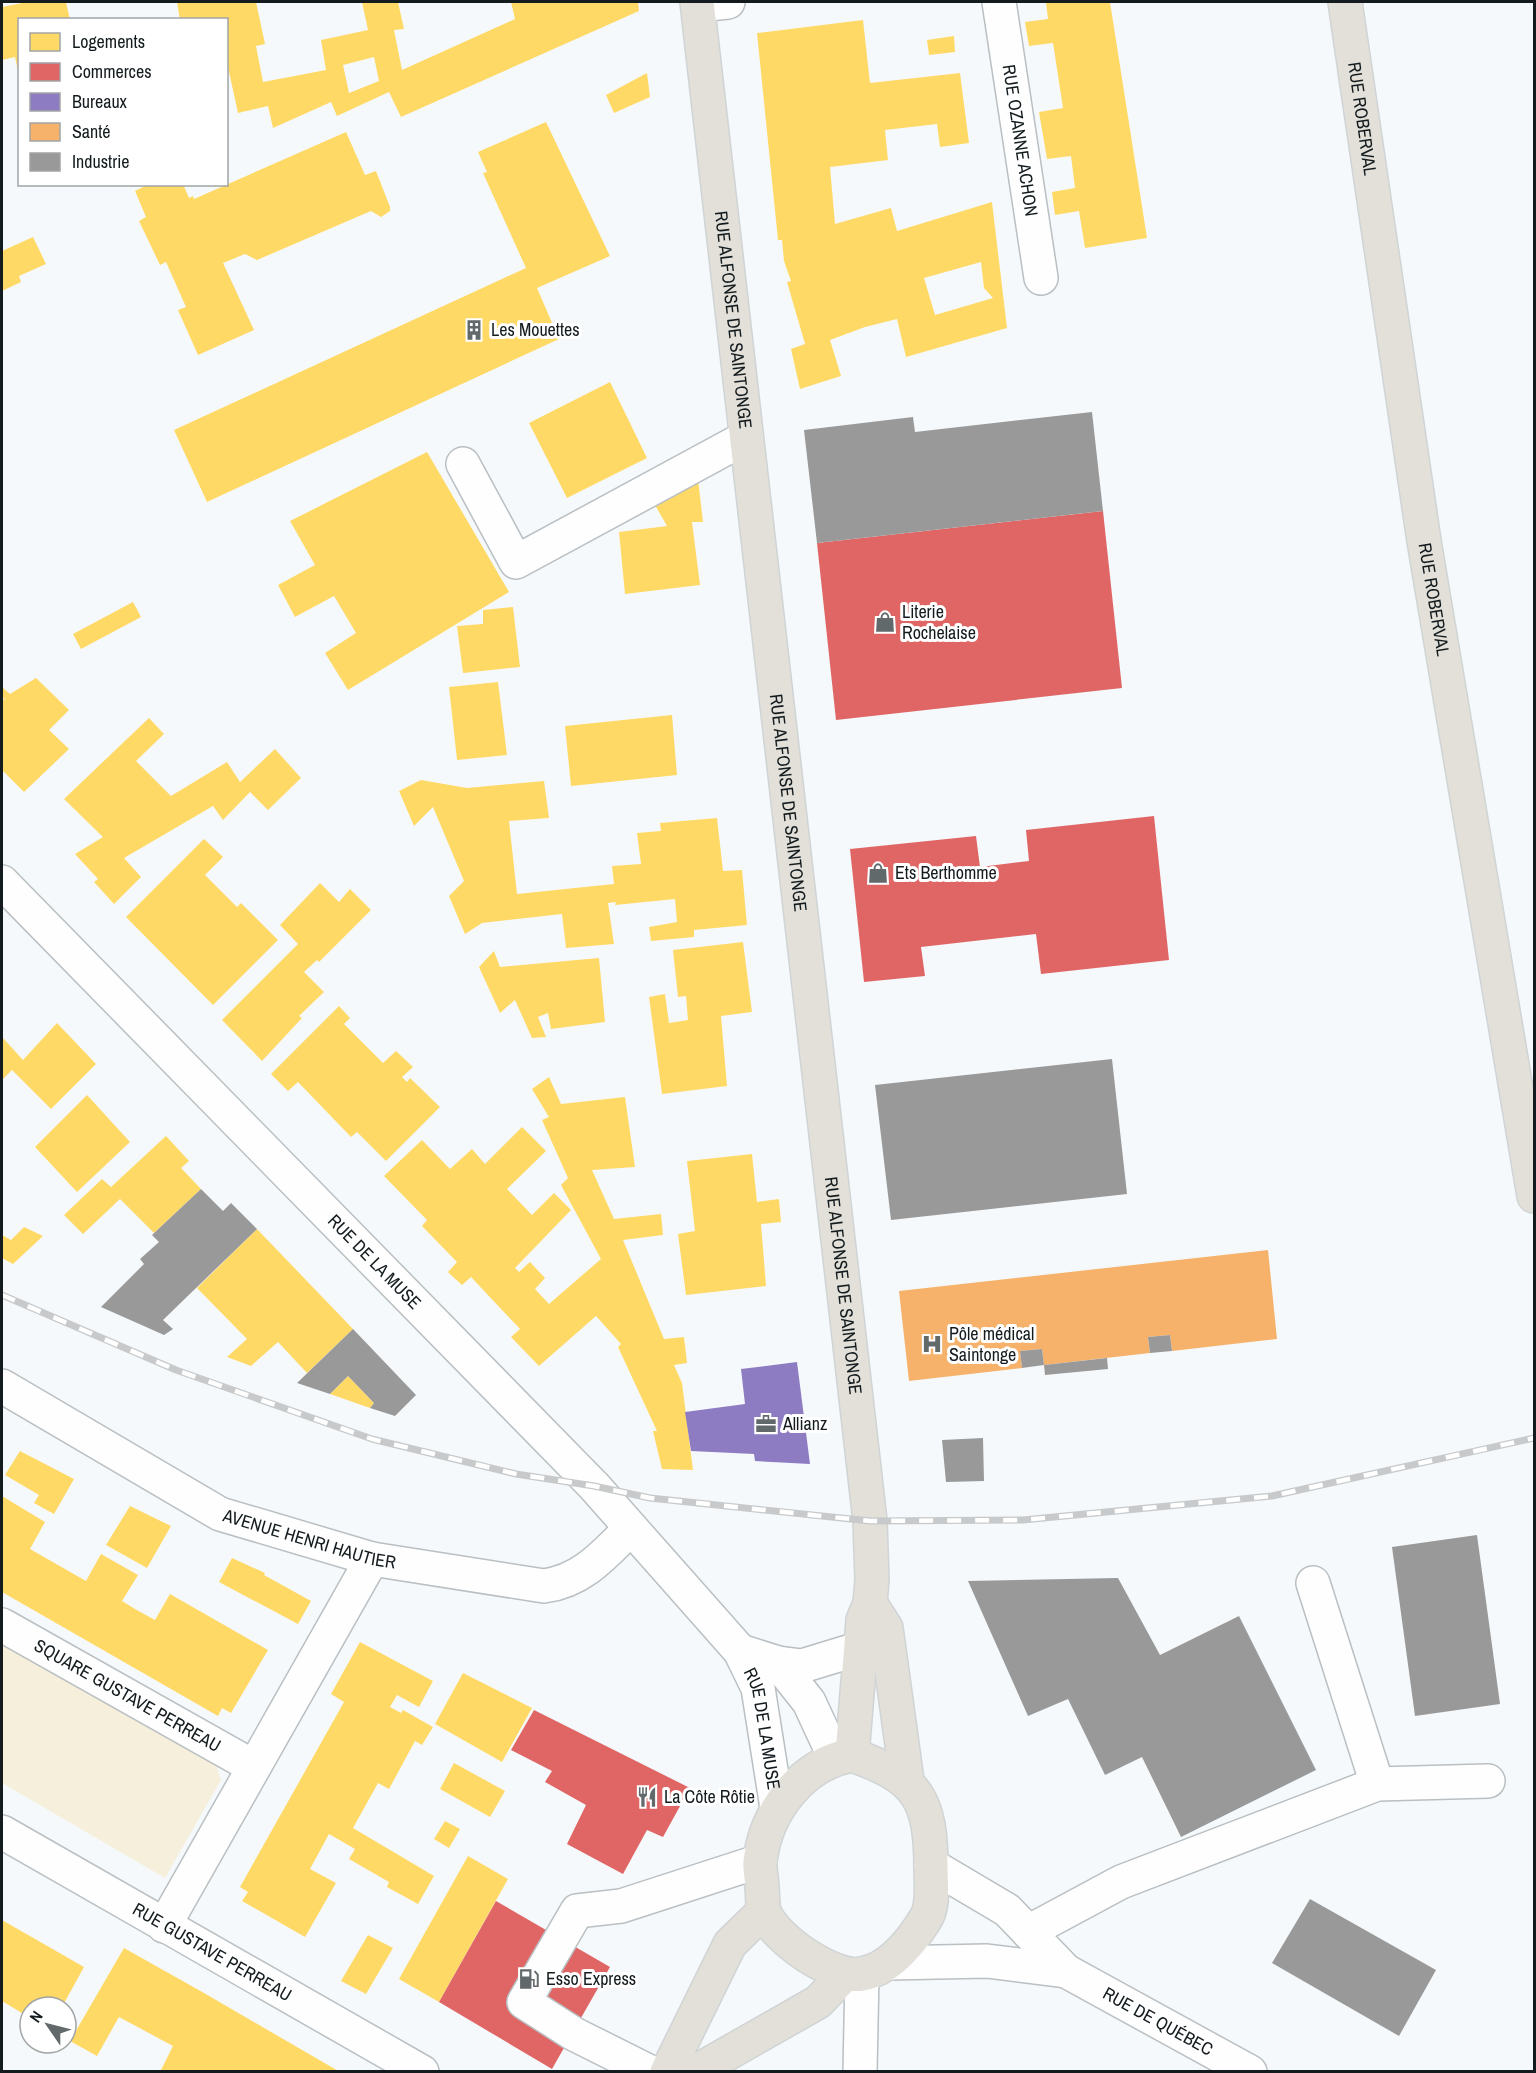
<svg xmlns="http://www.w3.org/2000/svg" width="1536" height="2073" font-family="'Archivo Narrow',sans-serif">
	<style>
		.green { fill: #f6efdc }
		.homes { fill: #ffd966; fill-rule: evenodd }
		.shops { fill: #e06666 }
		.offices { fill: #8e7cc3 }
		.health { fill: #f6b26b }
		.industry { fill: #999 }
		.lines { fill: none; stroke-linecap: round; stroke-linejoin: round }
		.minor-casing { stroke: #b9bfc2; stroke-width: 36 }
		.major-casing { stroke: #d0d4d5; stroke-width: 36 }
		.minor { stroke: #fefefe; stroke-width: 33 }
		.major { stroke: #e2e0d9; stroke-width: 33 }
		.rail-casing { stroke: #c7c9ca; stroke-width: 7 }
		.rail { stroke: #fff; stroke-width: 4.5; stroke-dasharray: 14; stroke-linecap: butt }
		.labels { text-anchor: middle; stroke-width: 6; stroke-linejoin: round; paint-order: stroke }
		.street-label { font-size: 18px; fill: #131b1e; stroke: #fff }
		.poi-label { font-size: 18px; fill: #131b1e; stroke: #fff; text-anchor: start }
	</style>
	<rect width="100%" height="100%" fill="#f5f9fb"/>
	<path class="green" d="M2,1640L215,1761L221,1780L165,1878L2,1783Z"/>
	<path class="homes" d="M27,2H66L70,20H20L18,71L15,57L2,60V7Z
		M177,2H256L265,44L256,46L263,82L326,70L321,40L368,30L362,2H398L404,29L394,30L402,70L515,19L511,2H638L639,11L401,117L389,92L337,116L331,102L273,128L268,106L238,113L226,58V20H180ZM374,57L379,81L349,93L343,65Z
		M1046,2H1110L1147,238L1085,248L1079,211L1055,215L1052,192L1075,188L1071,156L1047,159L1039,112L1063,108L1053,43L1029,46L1025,22L1048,19Z
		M863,20L870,83L960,73L969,143L940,147L937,124L885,130L888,160L830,167L835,224L891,208L897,231L992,202L1007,328L906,357L897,319L865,327L830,340L841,376L800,389L791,349L805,344L787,282L791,281L784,261L782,240H778L757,33ZM981,262L984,288L993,298L935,315L924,278Z
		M954,36L955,52L929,55L927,40Z
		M647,73L650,97L614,113L606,95Z
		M546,122L610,256L537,288L559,339L207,502L174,430L526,268L483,173L487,172L478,152Z
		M346,132L365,175L376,171L390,207V211L381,217L371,211L257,260L245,254L223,263L254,330L198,355L178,310L186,307L166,262L160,265L139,221L146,217L135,191L149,184H183L189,198L193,196L194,199Z
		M33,237L46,264L19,276L21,282L2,291V251Z
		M610,382L647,458L567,498L529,423Z
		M427,452L509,592L348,690L325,653L356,633L334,596L295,617L278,585L315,565L290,521Z
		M698,479L703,522H692L700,585L625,594L619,532L667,526L655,505Z
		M133,602L141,617L81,649L73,634Z
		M513,607L520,667L463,673L457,626L483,624V610Z
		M36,678L69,710L49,730L69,749L24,792L2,770V702L6,697L2,700V687L10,694Z
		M498,682L507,755L457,760L449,687Z
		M672,715L677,775L571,786L565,726Z
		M149,718L164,734L136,761L171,796L227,762L240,782L275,749L301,778L268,810L250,792L223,820L213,806L124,858L141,877L114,904L94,882L98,879L75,854L103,837L64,799Z
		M421,780L467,788L544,781L549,818L509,821L517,894L614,884L612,866L641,864L637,833L661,831L660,823L717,818L723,871L742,870L747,925L694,930V937L651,941L649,927L677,922L675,899L615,905L616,902L608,903L614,944L566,948L562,914L482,923L465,934L449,896L464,881L433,807L414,826L399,791Z
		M204,839L223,857L205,875L237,907L241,903L278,940L213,1005L126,917Z
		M320,883L339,902L350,889L371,910L319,962L317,960L304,972L324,992L299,1016L302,1018L262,1061L222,1020L298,944L280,925Z
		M743,942L752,1012L721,1016L727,1086L662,1094L649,997L665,994L669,1023L688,1020L686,996L678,997L673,950Z
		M494,951L500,967L599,958L605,1022L551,1029L548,1013L538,1017L546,1037L532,1038L515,1000L500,1013L479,967Z
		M339,1006L350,1018L344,1024L383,1063L396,1051L413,1067L402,1077L407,1082L410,1078L440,1107L386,1161L357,1132L351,1137L298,1082L288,1091L271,1074Z
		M57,1023L96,1064L51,1109L12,1070L2,1080V1037L23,1060Z
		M549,1077L561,1104L625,1097L635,1167L592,1170L614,1219L661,1214L663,1235L623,1240L664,1339L684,1337L687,1363L674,1365L682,1383L693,1470L662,1469L653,1431H657L618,1347L621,1344L596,1316L539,1366L511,1337L520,1329L471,1277L462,1285L452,1276L448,1272L457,1262L422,1226L427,1220L384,1176L422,1140L450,1169L472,1149L485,1164L522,1127L546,1151L507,1189L532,1215L554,1193L571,1210L515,1268L519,1272L530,1262L545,1278L535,1289L549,1304L601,1259L561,1185L568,1178L542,1120L549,1117L532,1089Z
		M87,1095L130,1142L77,1192L35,1147Z
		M166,1136L189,1161L181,1168L201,1189L154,1233L120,1199L83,1234L64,1215L102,1179L111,1187Z
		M752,1154L757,1202L779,1199L781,1222L761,1224L766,1286L686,1295L678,1234L695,1231L687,1161Z
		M24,1227L43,1236L13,1264L2,1258V1235L11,1240Z
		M257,1229L353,1329L307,1373L278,1342L251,1366L227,1357L247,1339L197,1288Z
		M348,1376L374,1403L370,1408L330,1394Z
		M20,1451L74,1479L54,1514L34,1503L39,1495L5,1475Z
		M2,1496L45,1522L30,1549L86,1581L101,1554L138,1575L122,1601L135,1609L155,1620L170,1594L268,1650L231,1713L222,1708L218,1716L2,1592Z
		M130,1506L171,1526L147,1568L106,1545Z
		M232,1558L265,1573L264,1575L311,1601L298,1624L219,1582Z
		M360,1642L433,1681L419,1707L397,1695L390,1707L401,1713L403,1710L433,1727L422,1745L415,1741L389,1789L378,1783L353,1828L434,1876L418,1904L387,1887L389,1882L349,1859L355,1849L329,1834L310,1869L336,1883L305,1937L242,1901L248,1892L240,1887L344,1702L331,1694Z
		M463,1673L532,1708L502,1762L435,1724Z
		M454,1763L505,1791L490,1817L440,1789Z
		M445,1821L460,1829L449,1848L434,1839Z
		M468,1856L508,1879L439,2002L399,1979Z
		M2,1920L84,1967L62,2007H30V2018L2,2001Z
		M368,1935L393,1948L366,1994L341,1981Z
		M124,1948L204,1993L340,2072H160L173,2046L119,2017L97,2056L70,2041Z"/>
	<path class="shops" d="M1103,511L1122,688L836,720L817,543Z
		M1154,816L1169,960L1041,974L1036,934L921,947L925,976L864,982L850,849L976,836L980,867L1029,861L1026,830Z
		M534,1710L690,1788L663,1837L647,1830L623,1874L567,1844L586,1805L545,1782L552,1771L511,1750Z
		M496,1901L610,1967L552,2069L439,2002Z"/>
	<path class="offices" d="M797,1362L810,1464L755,1461L754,1454L691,1451L685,1412L745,1404L741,1369Z"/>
	<path class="health" d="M1268,1250L1277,1339L1172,1351L1170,1335L1148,1337L1150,1353L1044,1365L1042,1349L1020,1351L1022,1368L909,1381L899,1291Z"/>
	<path class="industry" d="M1092,412L1103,511L817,543L804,430L913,417L915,432Z
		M1112,1059L1127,1194L891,1220L875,1085Z
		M201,1189L223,1211L231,1203L257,1229L163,1320L173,1329L164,1335L101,1307L144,1264L140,1259L159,1242L152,1235Z
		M353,1329L416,1395L395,1416L370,1408L374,1403L348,1376L330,1394L297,1383Z
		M1170,1335L1172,1351L1150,1353L1148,1337Z
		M1042,1349L1044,1365L1107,1358L1108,1369L1045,1375L1044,1365L1022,1368L1020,1351Z
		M983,1438L984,1481L946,1482L942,1440Z
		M1477,1535L1500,1704L1415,1716L1392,1547Z
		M1118,1578L1160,1655L1239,1616L1316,1770L1181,1837L1142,1757L1105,1775L1068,1699L1028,1716L968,1581Z
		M1310,1899L1436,1970L1399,2036L1272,1963Z"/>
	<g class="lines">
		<g class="minor-casing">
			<g id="minor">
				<path id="s1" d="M999,2L1041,278"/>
				<path d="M698,5L728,2"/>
				<path d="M463,464L516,562L745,438"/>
				<path id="s2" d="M2,882L594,1486L740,1651L758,1688L777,1808"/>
				<path id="s3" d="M2,1386L220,1514L372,1559L544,1586C582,1581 604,1555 631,1528"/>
				<path d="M1313,1583L1377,1784"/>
				<path id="s4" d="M2,1625L254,1767"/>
				<path d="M740,1651L778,1663L802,1666L861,1648"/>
				<path d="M778,1663L809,1702L835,1758"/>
				<path id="s5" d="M2,1832L422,2072"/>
				<path id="s6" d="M931,1865L1007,1910L1066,1971L1250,2072"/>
				<path d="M164,1926L372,1559"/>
				<path d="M1028,1932L1121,1882L1377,1784L1488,1781"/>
				<path d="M889,1963L987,1961L1066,1971"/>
				<path d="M650,2072L574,2034L524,2002L577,1911L621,1906L760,1861"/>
				<path d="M860,2072L862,1974"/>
			</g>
		</g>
		<g class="major-casing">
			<g id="major">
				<path id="s7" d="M697,2L870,1521L872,1580L870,1603L863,1620L852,1755"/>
				<path id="s8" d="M1345,2L1424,541L1534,1196"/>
				<path d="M870,1603L886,1628L907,1781"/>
				<path d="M852,1755C918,1778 931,1799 931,1869C931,1884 934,1905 926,1918C912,1941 890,1969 862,1974C834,1980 773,1938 764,1911C762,1904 763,1895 762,1888C762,1879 759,1869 760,1861C766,1811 802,1764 852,1755Z"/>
				<path d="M667,2072L730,1944L764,1911"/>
				<path d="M695,2072L818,2002L845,1974"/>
			</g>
		</g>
		<use href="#minor" class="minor"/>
		<use href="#major" class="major"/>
		<g class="rail-casing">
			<path id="rail" d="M2,1295L176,1370L372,1439L516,1474L594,1486L650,1498L870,1521L1023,1520L1272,1496L1534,1438"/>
		</g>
		<use href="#rail" class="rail"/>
	</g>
	<defs>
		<g id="building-bare" transform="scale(1.62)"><path d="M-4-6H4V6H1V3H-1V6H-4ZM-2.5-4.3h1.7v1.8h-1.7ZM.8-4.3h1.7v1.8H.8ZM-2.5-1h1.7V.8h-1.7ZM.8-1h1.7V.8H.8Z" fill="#62696b" stroke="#fff" stroke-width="2.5" paint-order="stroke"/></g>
		<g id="shop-bare" transform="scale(1.62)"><path d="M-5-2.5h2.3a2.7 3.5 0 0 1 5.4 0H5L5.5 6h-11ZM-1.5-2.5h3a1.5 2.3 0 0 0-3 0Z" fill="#62696b" stroke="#fff" stroke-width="2.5" paint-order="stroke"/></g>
		<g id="hospital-bare" transform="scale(1.62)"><path d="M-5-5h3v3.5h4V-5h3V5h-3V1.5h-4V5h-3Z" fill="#62696b" stroke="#fff" stroke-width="2.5" paint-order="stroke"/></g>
		<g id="office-bare" transform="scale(1.62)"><path d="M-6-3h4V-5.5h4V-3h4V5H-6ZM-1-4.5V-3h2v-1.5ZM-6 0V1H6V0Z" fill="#62696b" stroke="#fff" stroke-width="2.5" paint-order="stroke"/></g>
		<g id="restaurant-bare" transform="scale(1.62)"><path d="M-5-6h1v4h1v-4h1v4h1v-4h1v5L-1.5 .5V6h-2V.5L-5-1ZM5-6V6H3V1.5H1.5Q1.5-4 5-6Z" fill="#62696b" stroke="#fff" stroke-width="2.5" paint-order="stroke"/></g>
		<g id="fuel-bare" transform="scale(1.62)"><path d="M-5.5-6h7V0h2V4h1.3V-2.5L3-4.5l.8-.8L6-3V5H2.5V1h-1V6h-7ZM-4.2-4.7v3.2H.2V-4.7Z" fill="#62696b" stroke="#fff" stroke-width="2.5" paint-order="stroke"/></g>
	</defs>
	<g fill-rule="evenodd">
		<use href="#building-bare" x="474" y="330"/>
		<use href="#shop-bare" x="885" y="622"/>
		<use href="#shop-bare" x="878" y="873"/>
		<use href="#hospital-bare" x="932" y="1344"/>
		<use href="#office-bare" x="766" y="1424"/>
		<use href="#restaurant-bare" x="647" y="1797"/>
		<use href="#fuel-bare" x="529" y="1979"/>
	</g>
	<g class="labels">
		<g class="street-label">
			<text dy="6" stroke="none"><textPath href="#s8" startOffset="118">RUE ROBERVAL</textPath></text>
			<text dy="6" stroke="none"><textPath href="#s1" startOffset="140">RUE OZANNE ACHON</textPath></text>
			<text dy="6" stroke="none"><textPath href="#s7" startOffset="320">RUE ALFONSE DE SAINTONGE</textPath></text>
			<text dy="6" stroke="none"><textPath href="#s8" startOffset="604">RUE ROBERVAL</textPath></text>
			<text dy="6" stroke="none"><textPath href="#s7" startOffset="806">RUE ALFONSE DE SAINTONGE</textPath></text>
			<text dy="6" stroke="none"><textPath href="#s2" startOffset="532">RUE DE LA MUSE</textPath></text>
			<text dy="6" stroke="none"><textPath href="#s7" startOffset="1292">RUE ALFONSE DE SAINTONGE</textPath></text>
			<text dy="6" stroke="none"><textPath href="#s3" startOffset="346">AVENUE HENRI HAUTIER</textPath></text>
			<text dy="6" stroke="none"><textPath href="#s4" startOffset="144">SQUARE GUSTAVE PERREAU</textPath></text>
			<text dy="6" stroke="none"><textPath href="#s2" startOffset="1148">RUE DE LA MUSE</textPath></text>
			<text dy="6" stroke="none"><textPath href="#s5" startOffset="242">RUE GUSTAVE PERREAU</textPath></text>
			<text dy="6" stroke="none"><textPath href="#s6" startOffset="278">RUE DE QUÉBEC</textPath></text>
		</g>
		<g class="poi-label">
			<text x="491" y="336">Les Mouettes</text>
			<text x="902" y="618">Literie<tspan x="902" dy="21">Rochelaise</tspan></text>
			<text x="895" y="879">Ets Berthomme</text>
			<text x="949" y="1340">Pôle médical<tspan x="949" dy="21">Saintonge</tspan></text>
			<text x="783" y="1430">Allianz</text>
			<text x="664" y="1803">La Côte Rôtie</text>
			<text x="546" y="1985">Esso Express</text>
		</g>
	</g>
	<rect width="1536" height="2073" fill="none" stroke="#131b1e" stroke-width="6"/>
	<rect x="18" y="18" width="210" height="168" fill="#ffffff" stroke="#a1a4a5" stroke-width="1.5"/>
	<rect x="30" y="33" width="30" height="18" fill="#ffd966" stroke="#a1a4a5" stroke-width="1.5"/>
	<text x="72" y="48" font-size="18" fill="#131b1e">Logements</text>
	<rect x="30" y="63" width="30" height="18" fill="#e06666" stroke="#a1a4a5" stroke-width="1.5"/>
	<text x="72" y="78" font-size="18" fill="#131b1e">Commerces</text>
	<rect x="30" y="93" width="30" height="18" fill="#8e7cc3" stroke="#a1a4a5" stroke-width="1.5"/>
	<text x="72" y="108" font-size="18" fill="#131b1e">Bureaux</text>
	<rect x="30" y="123" width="30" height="18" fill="#f6b26b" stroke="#a1a4a5" stroke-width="1.5"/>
	<text x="72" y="138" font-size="18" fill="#131b1e">Santé</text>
	<rect x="30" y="153" width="30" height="18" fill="#999999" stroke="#a1a4a5" stroke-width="1.5"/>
	<text x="72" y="168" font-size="18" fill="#131b1e">Industrie</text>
	<g transform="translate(48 2025) rotate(305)"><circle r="28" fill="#ffffff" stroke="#a1a4a5" stroke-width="1.5"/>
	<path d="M0-4.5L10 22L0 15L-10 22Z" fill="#62696b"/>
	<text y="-9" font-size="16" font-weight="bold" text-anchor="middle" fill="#131b1e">N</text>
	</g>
</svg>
